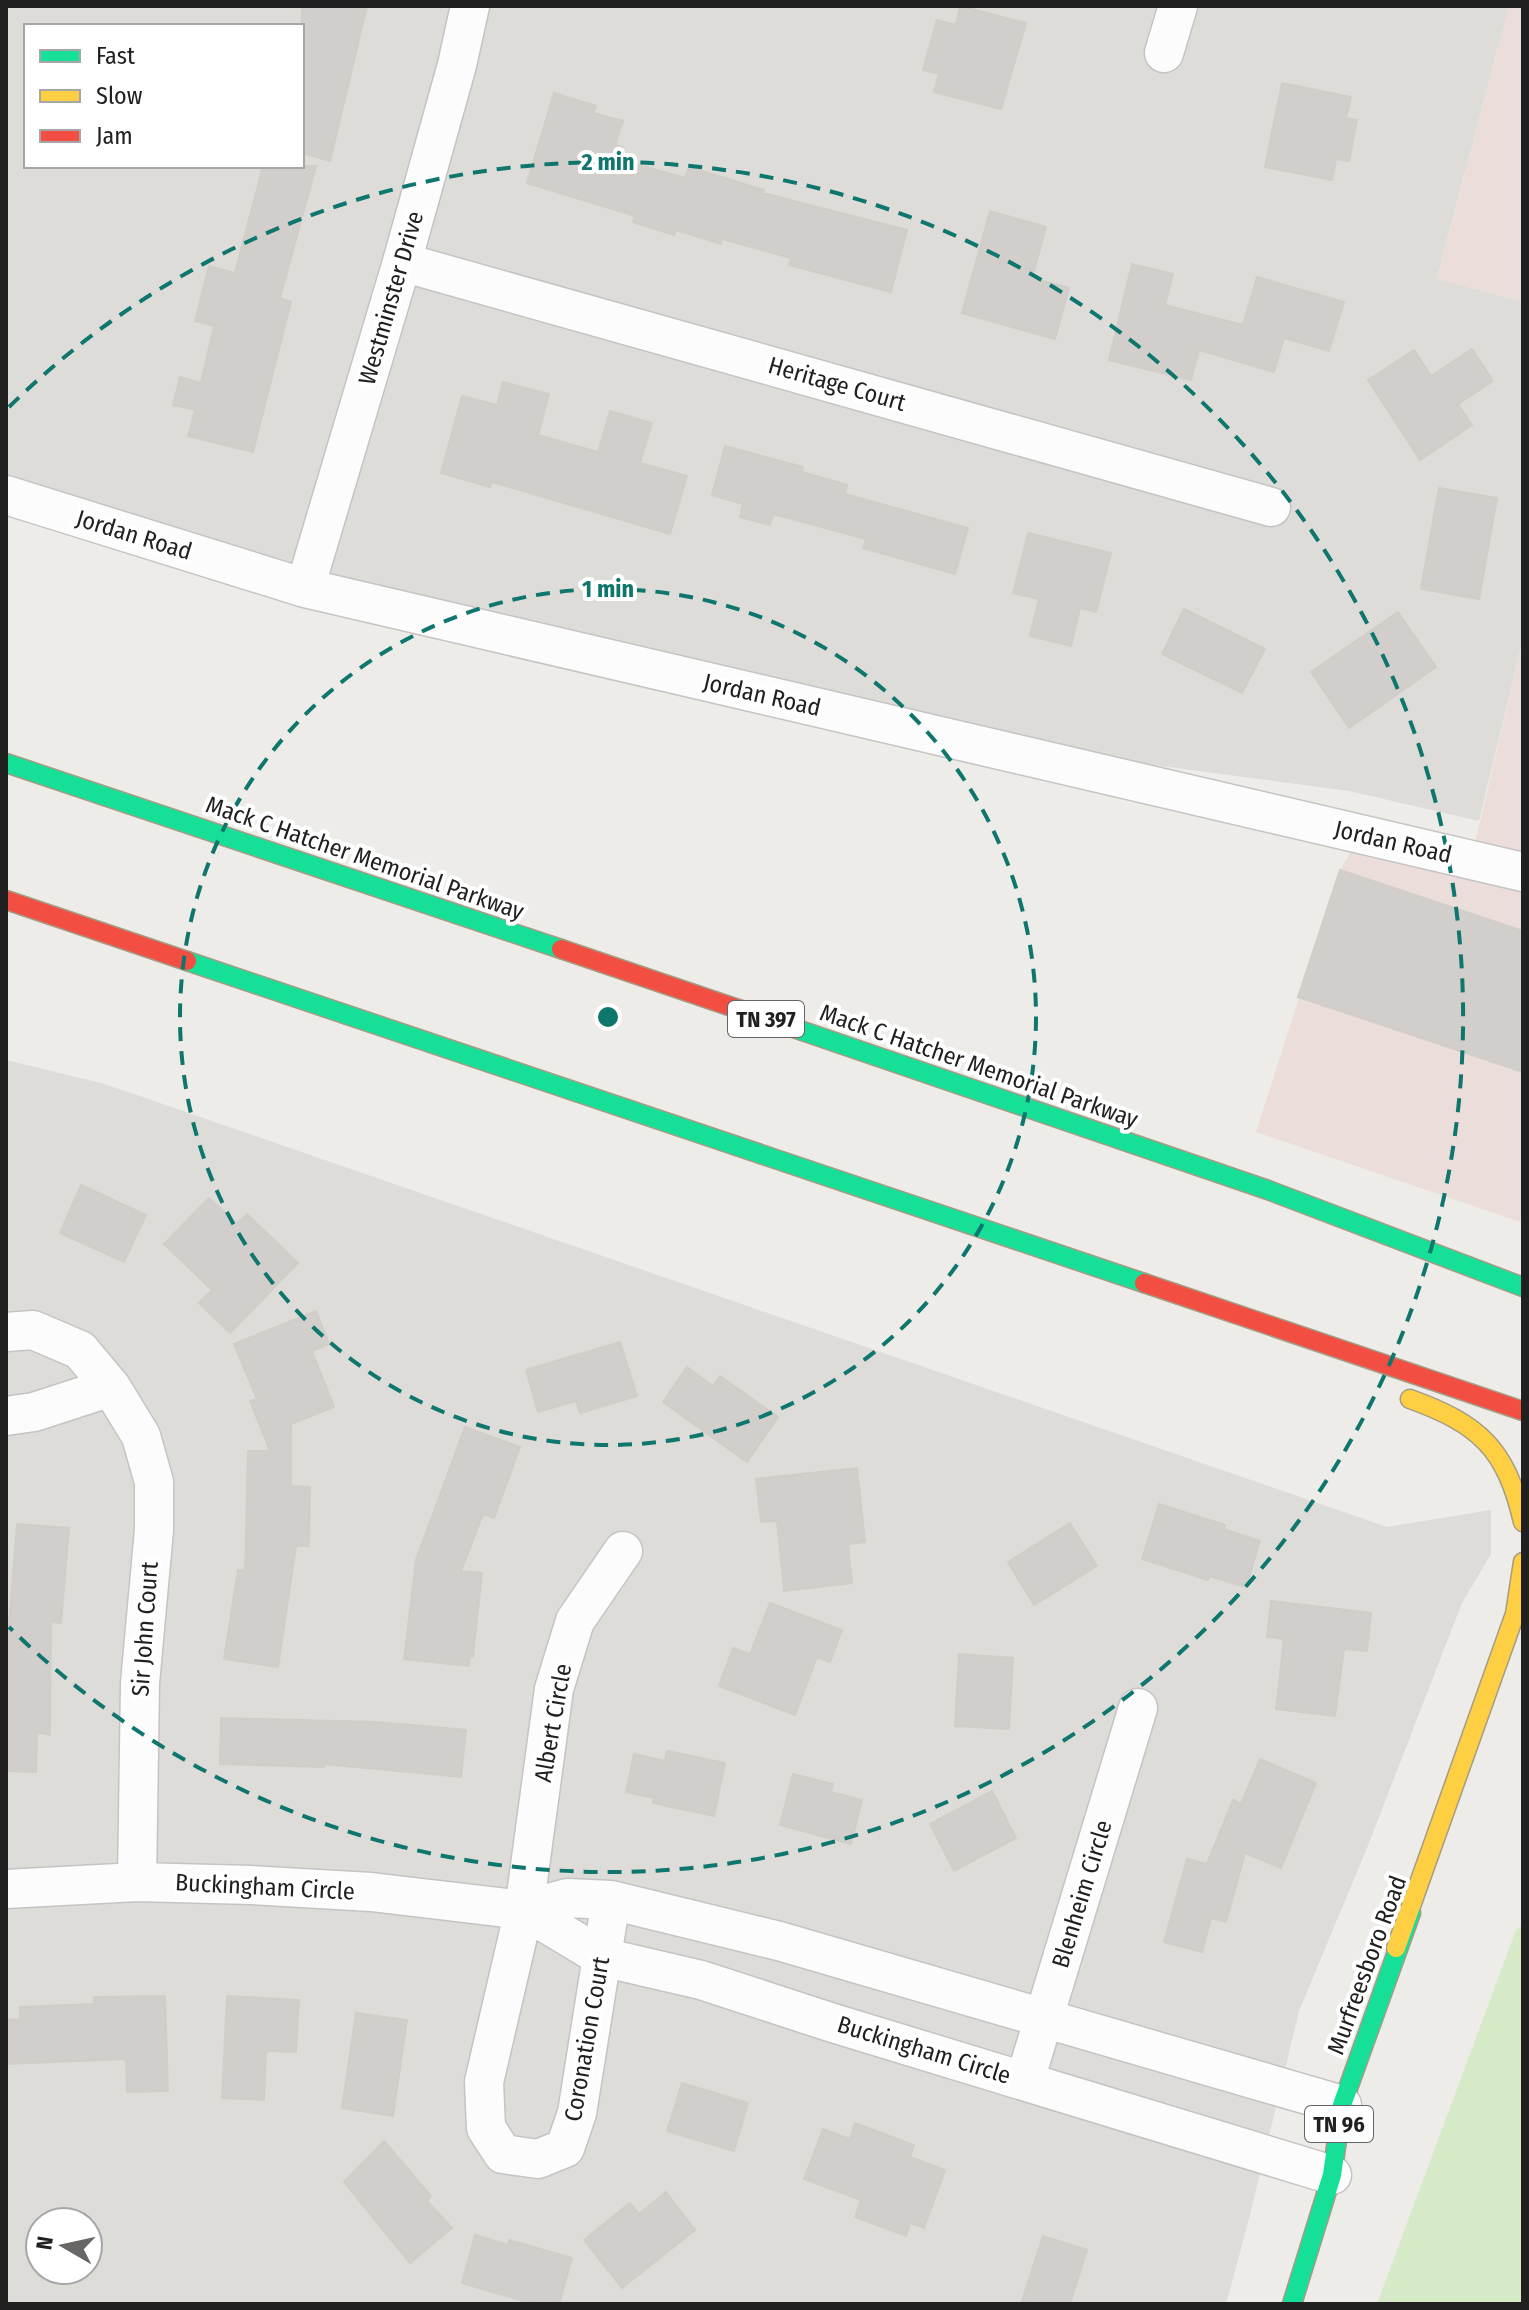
<svg xmlns="http://www.w3.org/2000/svg" width="1529" height="2310" font-family="'Fira Sans Condensed',sans-serif">
	<style>
		.residential { fill: #dddcd9; fill-rule: evenodd }
		.commercial { fill: #ebdeda }
		.grass { fill: #d7eac8 }
		.building { fill: #d1cecb; stroke: #d1ceca; stroke-width: 2 }
		.lines { fill: none; stroke-linecap: round; stroke-linejoin: round }
		.street-casing { stroke: #c5c4c3; stroke-width: 41 }
		.fast-casing { stroke: #a49c85; stroke-width: 21 }
		.slow-casing { stroke: #a49c85; stroke-width: 21 }
		.jam-casing { stroke: #a49c85; stroke-width: 21 }
		.street { stroke: #fcfcfc; stroke-width: 38 }
		.fast { stroke: #16e098; stroke-width: 18 }
		.slow { stroke: #ffcf43; stroke-width: 18 }
		.jam { stroke: #f24e42; stroke-width: 18 }
		.ring { fill: none; stroke: #0f766e; stroke-width: 4; stroke-dasharray: 14 10 }
		.labels { text-anchor: middle; stroke-width: 8; stroke-linejoin: round; paint-order: stroke }
		.shield { fill: #fff; stroke: #636363; stroke-width: 2 }
		.shield-label { font-size: 22px; font-weight: bold; fill: #202020 }
		.street-label { font-size: 24px; fill: #202020; stroke: #fff }
		.centre { fill: #0f766e; stroke: #fff; stroke-width: 4 }
		.ring-label { font-size: 24px; text-anchor: middle; font-weight: bold; fill: #0f766e; stroke: #fff; stroke-width: 8; stroke-linejoin: round; paint-order: stroke }
	</style>
	<rect width="100%" height="100%" fill="#eeece8"/>
	<path class="residential" d="M6,6H1509L1437,278L1523,302V639L1479,821L1349,791L945,737L6,495ZM26,26H302V166H26Z
		M6,1060L105,1084L1387,1527L1491,1510V1554L1462,1603L1367,1848L1299,2011L1250,2215L1226,2304H6ZM40,2222H88V2270H40Z"/>
	<path class="commercial" d="M1509,6H1523V302L1437,279Z
		M1523,639V1223L1256,1132L1340,870L1353,848L1468,873Z"/>
	<path class="grass" d="M1523,1924V2304H1377L1516,1930Z"/>
	<path class="building" d="M302,6H367L330,161L302,153Z
		M960,6L1026,23L1001,109L934,92L939,74L923,70L937,20L956,25Z
		M1282,83L1351,97L1346,118L1357,120L1349,161L1336,159L1332,180L1265,167Z
		M554,93L596,106L593,113L623,121L615,145L622,147L618,159L685,178L689,167L764,190L763,193L907,230L891,292L789,265L791,258L722,239L721,244L676,230L674,235L633,222L635,216L527,183Z
		M263,166H316L280,298L291,302L253,452L188,436L195,410L173,405L180,377L201,383L214,326L195,321L209,266L235,273Z
		M990,211L1046,227L1032,278L1069,288L1055,339L962,313Z
		M1132,264L1173,274L1165,305L1243,325L1257,277L1344,302L1329,351L1284,338L1274,372L1199,350L1191,380L1109,360Z
		M1472,349L1493,381L1458,404L1472,425L1420,460L1368,380L1414,350L1431,376Z
		M503,382L549,394L538,435L598,452L610,411L652,423L640,463L687,476L670,534L492,482L490,487L441,473L462,396L497,405Z
		M725,446L803,467L802,472L847,485L845,494L968,528L955,574L863,548L866,539L773,514L770,525L740,517L743,504L712,495Z
		M1439,488L1497,498L1479,599L1421,589Z
		M1028,533L1111,553L1096,612L1080,608L1071,646L1030,636L1039,599L1013,593Z
		M1184,609L1265,649L1242,693L1162,654Z
		M1398,612L1436,667L1349,728L1311,672Z
		M1340,870L1523,931V1072L1298,997Z
		M81,1185L146,1215L124,1262L60,1233Z
		M209,1198L237,1224L247,1214L298,1263L230,1333L199,1303L212,1290L164,1244Z
		M316,1311L329,1344L312,1351L334,1407L291,1424V1486L310,1487L309,1546H296L278,1667L224,1659L238,1570L245,1571L248,1451H270L250,1401L257,1399L234,1344Z
		M620,1342L637,1396L580,1413L576,1401L538,1412L526,1370Z
		M687,1367L713,1386L720,1376L778,1417L747,1462L663,1402Z
		M465,1427L520,1447L494,1518L483,1514L461,1571L482,1573L473,1657L470,1656L469,1666L404,1659L416,1560Z
		M857,1468L865,1542L848,1544L852,1583L784,1591L777,1521L761,1522L756,1479Z
		M1159,1504L1225,1525L1224,1529L1260,1541L1246,1587L1209,1576L1208,1580L1142,1559Z
		M1070,1523L1097,1566L1034,1605L1008,1562Z
		M17,1524L69,1528L61,1623L51,1622L50,1735L37,1732L36,1772L6,1771V1662Z
		M1271,1601L1371,1613L1367,1651L1344,1649L1335,1716L1276,1709L1284,1639L1267,1637Z
		M770,1603L842,1630L830,1662L817,1657L795,1715L719,1686L733,1648L750,1654Z
		M959,1654L1013,1658L1009,1729L955,1726Z
		M221,1718L377,1722L466,1730L461,1777L324,1764V1767L220,1764Z
		M667,1751L725,1763L714,1816L653,1803L654,1798L626,1792L634,1754L665,1761Z
		M1260,1759L1316,1783L1281,1868L1245,1853L1226,1922L1211,1918L1202,1952L1164,1942L1187,1859L1207,1864L1233,1800L1241,1804Z
		M793,1774L833,1784L831,1792L862,1800L851,1844L780,1825Z
		M992,1791L1016,1838L954,1871L930,1824Z
		M165,1996L168,2091L127,2092L126,2059L6,2064V2020L20,2019V2007L94,2004V1997Z
		M227,1996L299,2000L296,2052L266,2051L264,2100L222,2098Z
		M356,2013L407,2020L393,2116L342,2108Z
		M682,2083L748,2103L734,2151L667,2131Z
		M855,2123L914,2145L910,2157L945,2170L924,2228L910,2223L906,2236L855,2217L861,2200L804,2179L823,2129L850,2139Z
		M384,2141L431,2196L427,2201L452,2228L410,2263L344,2182Z
		M666,2192L695,2230L622,2288L584,2240L630,2203L639,2214Z
		M475,2235L508,2245L509,2240L572,2258L559,2304H534L462,2283Z
		M1043,2236L1087,2250L1070,2304H1021Z"/>
	<g class="lines">
		<g class="street-casing">
			<path id="street" d="M1164,53L1178,6
				M402,262L1271,507
				M6,495L305,588L1523,872
				M305,588L402,262L457,65L470,6
				M6,1332L33,1330L80,1350L111,1387L141,1436L154,1482V1530L140,1683L137,1882
				M6,1416L34,1412L111,1387
				M6,1889L137,1882L251,1885L371,1892L524,1910L567,1898L611,1900L779,1941L1342,2105
				M611,1900L577,2113L565,2148L538,2159L503,2154L486,2128L484,2082L524,1910L554,1689L575,1621L623,1551
				M524,1910L602,1957L701,1980L833,2023L1332,2175
				M1025,2080L1138,1708"/>
		</g>
		<g class="fast-casing">
			<path id="fast" d="M6,763L561,949
				M187,961L1144,1283
				M738,1009L1268,1190L1523,1287
				M1292,2304L1332,2175L1342,2105L1411,1913"/>
		</g>
		<g class="slow-casing">
			<path id="slow" d="M1410,1399C1479,1424 1506,1448 1523,1522
				M1396,1948L1515,1614L1523,1562"/>
		</g>
		<g class="jam-casing">
			<path id="jam" d="M6,900L187,961
				M561,949L738,1009
				M1144,1283L1523,1411"/>
		</g>
		<use href="#street" class="street"/>
		<use href="#fast" class="fast"/>
		<use href="#slow" class="slow"/>
		<use href="#jam" class="jam"/>
	</g>
	<g class="ring">
		<circle cx="608" cy="1017" r="428"/>
		<path d="M9 407A855 855 0 1 1 9 1627"/>
	</g>
	<g class="labels">
		<g class="shield">
			<rect x="728" y="1001" width="76" height="36" rx="6"/>
			<rect x="1305" y="2106" width="68" height="36" rx="6"/>
		</g>
		<g class="shield-label">
			<text x="766" y="1027">TN 397</text>
			<text x="1339" y="2132">TN 96</text>
		</g>
		<g class="street-label">
			<text transform="translate(391 298) rotate(-74)" y="8">Westminster Drive</text>
			<text transform="translate(837 384) rotate(16)" y="8">Heritage Court</text>
			<text transform="translate(134 535) rotate(17)" y="8">Jordan Road</text>
			<text transform="translate(762 695) rotate(13)" y="8">Jordan Road</text>
			<text transform="translate(1393 842) rotate(13)" y="8">Jordan Road</text>
			<text transform="translate(365 858) rotate(19)" y="8">Mack C Hatcher Memorial Parkway</text>
			<text transform="translate(979 1066) rotate(19)" y="8">Mack C Hatcher Memorial Parkway</text>
			<text transform="translate(145 1629) rotate(-86)" y="8">Sir John Court</text>
			<text transform="translate(553 1723) rotate(-80)" y="8">Albert Circle</text>
			<text transform="translate(265 1887) rotate(3)" y="8">Buckingham Circle</text>
			<text transform="translate(1082 1894) rotate(-73)" y="8">Blenheim Circle</text>
			<text transform="translate(1367 1965) rotate(-70)" y="8">Murfreesboro Road</text>
			<text transform="translate(587 2039) rotate(-80)" y="8">Coronation Court</text>
			<text transform="translate(924 2050) rotate(17)" y="8">Buckingham Circle</text>
		</g>
	</g>
	<circle cx="608" cy="1017" r="12" class="centre"/>
	<g class="ring-label">
		<text x="608" y="170">2 min</text>
		<text x="608" y="597">1 min</text>
	</g>
	<rect width="1529" height="2310" fill="none" stroke="#202020" stroke-width="16"/>
	<rect x="24" y="24" width="280" height="144" fill="#ffffff" stroke="#a6a6a6" stroke-width="2"/>
	<rect x="40" y="50" width="40" height="12" fill="#16e098" stroke="#a6a6a6" stroke-width="2"/>
	<text x="96" y="64" font-size="24" fill="#202020">Fast</text>
	<rect x="40" y="90" width="40" height="12" fill="#ffcf43" stroke="#a6a6a6" stroke-width="2"/>
	<text x="96" y="104" font-size="24" fill="#202020">Slow</text>
	<rect x="40" y="130" width="40" height="12" fill="#f24e42" stroke="#a6a6a6" stroke-width="2"/>
	<text x="96" y="144" font-size="24" fill="#202020">Jam</text>
	<g transform="translate(64 2246) rotate(279)"><circle r="38" fill="#ffffff" stroke="#a6a6a6" stroke-width="2"/>
	<path d="M0-6L14 30L0 20L-14 30Z" fill="#686766"/>
	<text y="-12" font-size="22" font-weight="bold" text-anchor="middle" fill="#202020">N</text>
	</g>
</svg>
